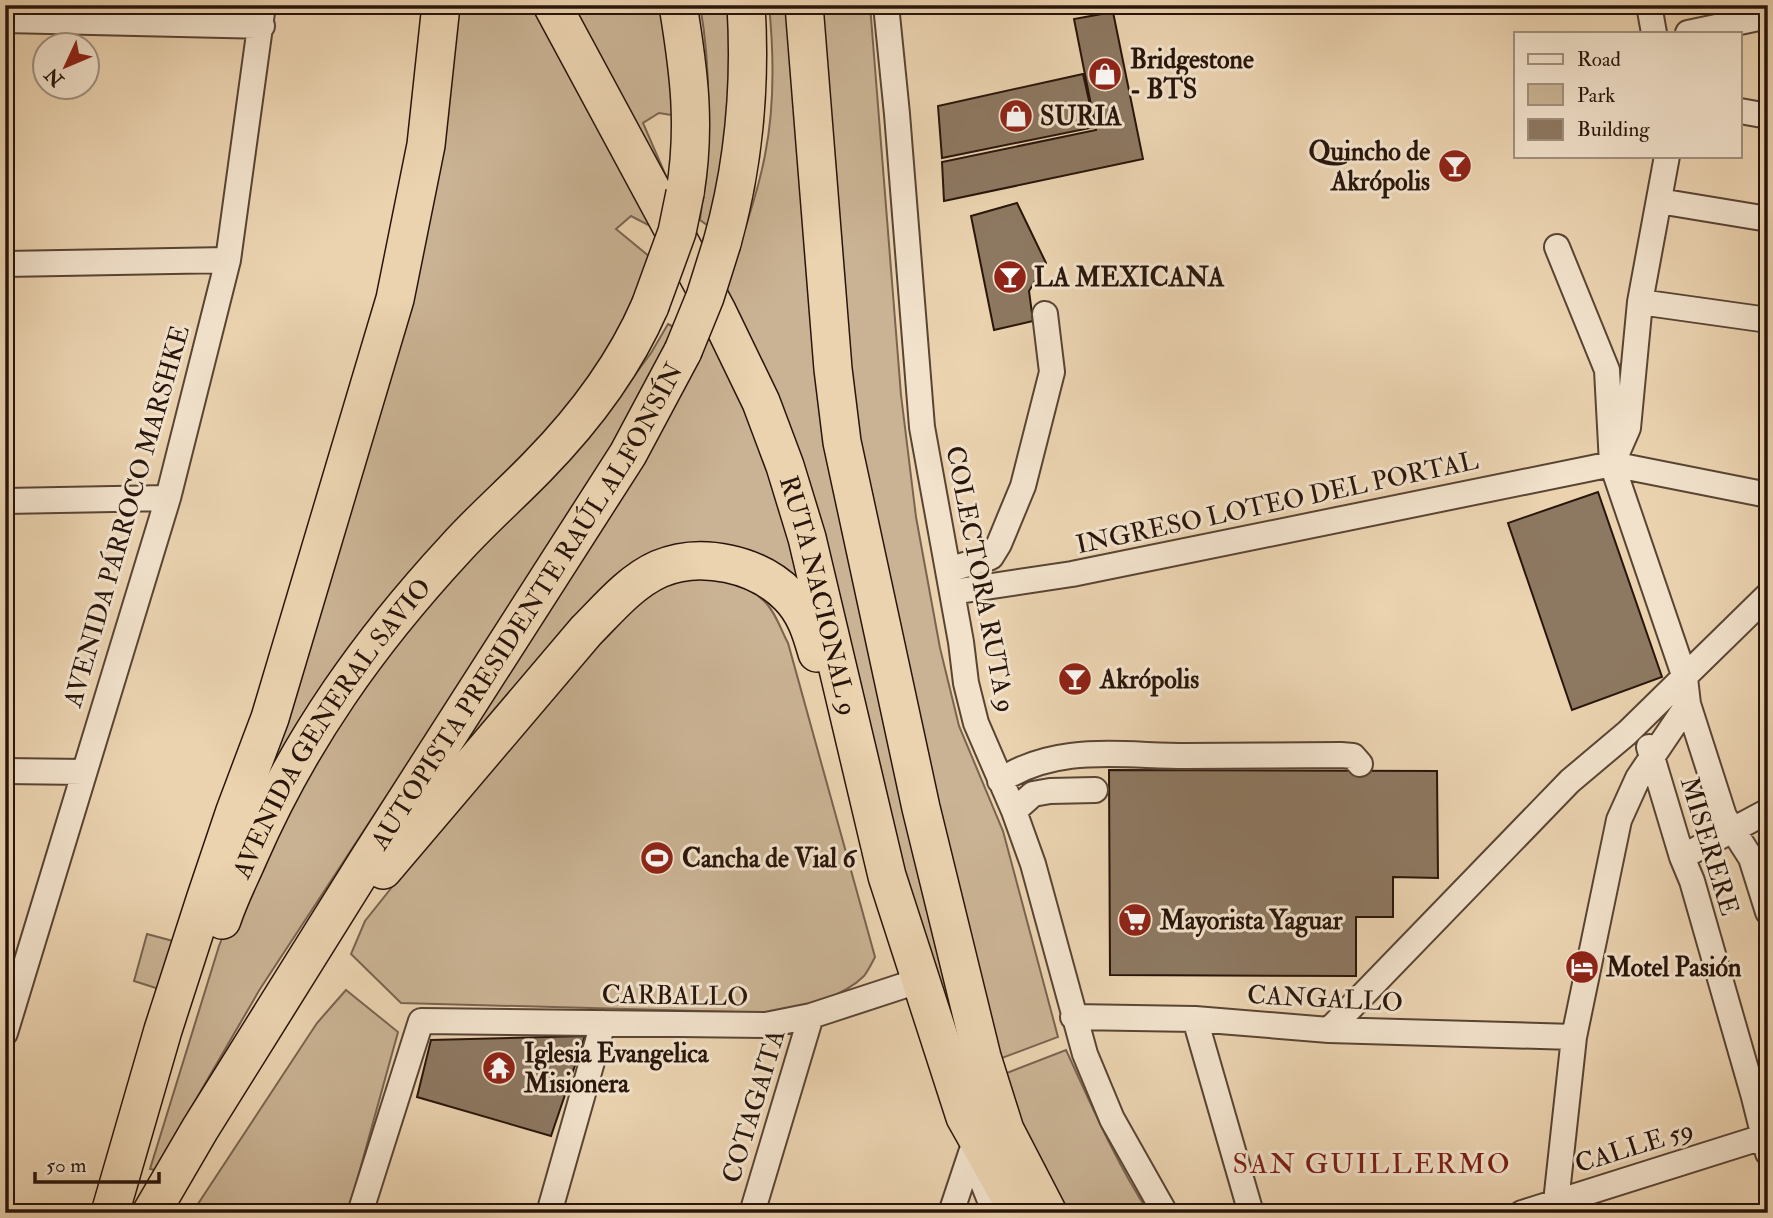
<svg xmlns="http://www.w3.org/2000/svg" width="1773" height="1218" font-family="'IM FELL Double Pica',serif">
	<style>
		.green { fill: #cab394; stroke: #796450; stroke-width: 2 }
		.building { fill: #8d7861; stroke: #28150b; stroke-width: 2 }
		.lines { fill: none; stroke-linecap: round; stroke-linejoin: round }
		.minor-casing { stroke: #594434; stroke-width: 28 }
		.highway-casing { stroke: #28150b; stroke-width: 40 }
		.minor { stroke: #f2e2cc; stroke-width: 24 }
		.highway { stroke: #ebd3b0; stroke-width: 37 }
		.highway-bridge-casing { stroke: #28150b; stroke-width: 40; stroke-linecap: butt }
		.highway-bridge { stroke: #ebd3b0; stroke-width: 37 }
		.labels { text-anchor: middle; stroke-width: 6; stroke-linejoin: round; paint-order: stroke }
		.poi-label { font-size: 26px; font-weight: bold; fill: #28150b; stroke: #f2e2cc; text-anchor: start }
		.street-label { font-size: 26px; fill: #28150b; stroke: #f2e2cc }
		.neighbourhood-label { font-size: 28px; letter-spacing: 2px; fill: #7a1f14; stroke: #f2e2cc }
	</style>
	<rect width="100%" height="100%" fill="#ebd3b0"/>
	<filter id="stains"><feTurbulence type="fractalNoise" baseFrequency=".00286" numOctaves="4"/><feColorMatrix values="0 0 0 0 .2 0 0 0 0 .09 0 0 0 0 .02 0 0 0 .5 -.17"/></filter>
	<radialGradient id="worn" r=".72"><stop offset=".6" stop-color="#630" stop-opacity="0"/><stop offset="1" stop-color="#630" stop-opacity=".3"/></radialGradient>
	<path class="green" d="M452,5H536L652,227L631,216L616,229L650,257L640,293L583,390L277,761L256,791Z
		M566,5H666L678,116L659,113L643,123L669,183Z
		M700,5H733V77L714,230L700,220C709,146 713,79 700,5Z
		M769,5H793L806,205L966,1050L955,1053L722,293C738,248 756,202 765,155C775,105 774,55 769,5Z
		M821,5H870L901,395L916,517L940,648L959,726L1003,831L1058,1037L994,1061L885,611L841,335L837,183Z
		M668,324L679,330L641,408L260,989L155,1170L150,1169L219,946L247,875L391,639L587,440L651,353Z
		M710,328L757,432L806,597L670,556L389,840Z
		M686,578C713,579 743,581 764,601C775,611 781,630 788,643L875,957C872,963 868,971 864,976C843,997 804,1007 776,1013L401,1003L351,954L365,921L558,679L648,591Z
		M147,934L173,941L159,989L134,981Z
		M346,990L398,1032L348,1213H192L317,1023Z
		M1066,1050C1092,1106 1115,1161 1149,1213H1064L999,1076Z"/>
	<path class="building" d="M1113,12L1143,159L944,201L942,162L1096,130L1074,19Z
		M1083,74L1095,127L942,158L938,106Z
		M1017,203L1046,263L1029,291L1033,321L994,330L971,216Z
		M1598,492L1662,677L1572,710L1508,523Z
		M1109,770L1437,771L1438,878L1393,877V917H1356V976L1110,975Z
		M585,1036L551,1136L417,1097L431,1040Z"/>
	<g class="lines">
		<g class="minor-casing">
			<path id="minor" d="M886,5L897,114L922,427L961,642L966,683L976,723L1014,811L1033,864L1085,1054L1112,1119L1165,1213
				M1649,5L1654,33
				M5,20L262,26
				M1688,33L1768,16
				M1740,111L1768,116
				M1659,201L1768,219
				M5,264L228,260
				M1640,302L1768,320
				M1614,460L1628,428L1640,302L1667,156
				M5,501L168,498
				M948,570L991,557L999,544L1023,486L1052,372L1045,314
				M952,592L1072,574L1612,464L1768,495
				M1688,704L1724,816L1751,858L1768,912
				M1649,747L1682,857L1692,881L1754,1097L1768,1153
				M5,771L84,772
				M1000,781C1056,743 1122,756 1186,756C1238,756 1289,755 1341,755L1353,756L1360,764
				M1014,811L1033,794L1050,791L1095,790
				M1682,857L1768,811
				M1073,1017L1195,1019L1329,1030L1574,1037
				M1195,1019L1251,1213
				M1329,1030L1570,781L1627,733L1768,595
				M5,1033L168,498L228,260L263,5
				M977,1168L995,1213
				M1556,1202L1574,1037L1619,820L1638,778L1688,704L1685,678L1612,464L1607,370L1557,247
				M360,1213L421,1021L766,1025L811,1016L921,980
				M549,1213L603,1023
				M752,1213L811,1016
				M951,1213L971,1153
				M1522,1213L1763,1137"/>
		</g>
		<g class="highway-casing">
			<g id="highway">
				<path id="s1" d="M552,5L717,311L761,402L785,466L807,538L887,876L965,1117L1019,1213"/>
				<path d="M678,5C689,72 696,126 685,193"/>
				<path d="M804,5L833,369L842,442L921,808L982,1057L1005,1130L1048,1213"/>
				<path d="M722,243C744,165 751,86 746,5"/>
				<path d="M383,870L586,631C608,609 630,582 659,569C701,551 758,564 789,596C805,612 811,632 817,653"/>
				<path id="s2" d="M222,920C229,898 240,877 249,856C300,739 369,642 455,549C481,520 511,494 538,466C583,420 624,366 650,306"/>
				<path d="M110,1213L163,1030L205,900L235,811L270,718L395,299L426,145L441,5"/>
				<path id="s3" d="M151,1213L200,1129L368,860L628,454L683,351"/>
			</g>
		</g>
		<use href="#minor" class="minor"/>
		<use href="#highway" class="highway"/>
		<g class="highway-bridge-casing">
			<path id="highway-bridge" d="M650,306L677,232L685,193
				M683,351L705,297L722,243"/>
		</g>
		<use href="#highway-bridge" class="highway-bridge"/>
	</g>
	<defs>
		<g id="shop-disc" transform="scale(1.75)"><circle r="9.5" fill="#8f2418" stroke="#f2e2cc"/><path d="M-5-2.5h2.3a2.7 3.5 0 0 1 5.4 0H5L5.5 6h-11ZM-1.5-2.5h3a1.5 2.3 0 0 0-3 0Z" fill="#fff"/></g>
		<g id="bar-disc" transform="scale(1.75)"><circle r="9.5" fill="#8f2418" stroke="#f2e2cc"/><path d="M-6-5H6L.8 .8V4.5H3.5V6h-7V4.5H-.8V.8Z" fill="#fff"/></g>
		<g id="stadium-disc" transform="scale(1.75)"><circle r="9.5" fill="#8f2418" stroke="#f2e2cc"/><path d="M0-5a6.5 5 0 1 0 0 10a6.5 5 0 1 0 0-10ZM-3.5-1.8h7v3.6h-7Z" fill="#fff"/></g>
		<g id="supermarket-disc" transform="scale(1.75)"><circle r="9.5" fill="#8f2418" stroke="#f2e2cc"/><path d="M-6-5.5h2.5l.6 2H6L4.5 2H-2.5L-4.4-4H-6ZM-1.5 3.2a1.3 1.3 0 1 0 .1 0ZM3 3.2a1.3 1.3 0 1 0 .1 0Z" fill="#fff"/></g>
		<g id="hotel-disc" transform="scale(1.75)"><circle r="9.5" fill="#8f2418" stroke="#f2e2cc"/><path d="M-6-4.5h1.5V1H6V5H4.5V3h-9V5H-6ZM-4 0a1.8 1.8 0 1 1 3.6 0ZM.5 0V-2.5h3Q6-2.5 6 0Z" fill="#fff"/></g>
		<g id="temple-disc" transform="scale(1.75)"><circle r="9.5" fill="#8f2418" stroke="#f2e2cc"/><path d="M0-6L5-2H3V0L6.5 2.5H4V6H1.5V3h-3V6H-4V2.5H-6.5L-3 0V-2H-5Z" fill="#fff"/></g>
	</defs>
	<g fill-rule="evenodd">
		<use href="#shop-disc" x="1105" y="74"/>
		<use href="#shop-disc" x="1016" y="116"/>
		<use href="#bar-disc" x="1455" y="166"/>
		<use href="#bar-disc" x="1010" y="277"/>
		<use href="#bar-disc" x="1075" y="679"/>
		<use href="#stadium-disc" x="657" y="858"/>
		<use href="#supermarket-disc" x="1135" y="920"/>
		<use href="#hotel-disc" x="1582" y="967"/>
		<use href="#temple-disc" x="499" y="1068"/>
	</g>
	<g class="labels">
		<g class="poi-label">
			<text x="1130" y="68">Bridgestone<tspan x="1130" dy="30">- BTS</tspan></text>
			<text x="1040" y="125">SURIA</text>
			<text x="1430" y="160" text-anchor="end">Quincho de<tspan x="1430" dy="30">Akrópolis</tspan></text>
			<text x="1034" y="286">LA MEXICANA</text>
			<text x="1100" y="688">Akrópolis</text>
			<text x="682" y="867">Cancha de Vial 6</text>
			<text x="1160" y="929">Mayorista Yaguar</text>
			<text x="1606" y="976">Motel Pasión</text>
			<text x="524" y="1062">Iglesia Evangelica<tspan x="524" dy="30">Misionera</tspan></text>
		</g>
		<g class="street-label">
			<text transform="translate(1277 502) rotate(-12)" y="9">INGRESO LOTEO DEL PORTAL</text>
			<text transform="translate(126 516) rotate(-74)" y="9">AVENIDA PÁRROCO MARSHKE</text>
			<text transform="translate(981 579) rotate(79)" y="9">COLECTORA RUTA 9</text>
			<text dy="9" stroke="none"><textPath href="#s1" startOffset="651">RUTA NACIONAL 9</textPath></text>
			<text dy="9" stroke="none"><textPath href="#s3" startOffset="714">AUTOPISTA PRESIDENTE RAÚL ALFONSÍN</textPath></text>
			<text dy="9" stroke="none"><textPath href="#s2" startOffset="222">AVENIDA GENERAL SAVIO</textPath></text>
			<text transform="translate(1710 846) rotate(73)" y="9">MISERERE</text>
			<text transform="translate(675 995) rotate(1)" y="9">CARBALLO</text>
			<text transform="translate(1325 998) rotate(3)" y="9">CANGALLO</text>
			<text transform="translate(753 1106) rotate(-73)" y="9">COTAGAITA</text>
			<text transform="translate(1634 1146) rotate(-17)" y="9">CALLE 59</text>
		</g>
		<g class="neighbourhood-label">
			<text x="1372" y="1173">SAN GUILLERMO</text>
		</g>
	</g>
	<rect width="1773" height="1218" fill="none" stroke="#ebd3b0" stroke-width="28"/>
	<rect x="7" y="7" width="1759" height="1204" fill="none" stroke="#28150b" stroke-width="3.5"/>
	<rect x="14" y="14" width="1745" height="1190" fill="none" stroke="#28150b" stroke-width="2"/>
	<rect x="1514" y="32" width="228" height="126" fill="#f2e2cc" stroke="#a1907f" stroke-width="2"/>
	<rect x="1528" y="54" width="35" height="10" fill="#f2e2cc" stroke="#a1907f" stroke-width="2"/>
	<text x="1577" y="66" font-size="21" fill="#28150b">Road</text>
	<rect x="1528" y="84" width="35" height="21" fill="#cab394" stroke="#a1907f" stroke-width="2"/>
	<text x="1577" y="102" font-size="21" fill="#28150b">Park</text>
	<rect x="1528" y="119" width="35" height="21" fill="#8d7861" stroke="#a1907f" stroke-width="2"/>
	<text x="1577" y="136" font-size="21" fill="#28150b">Building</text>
	<g transform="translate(66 66) rotate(226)"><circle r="33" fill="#f2e2cc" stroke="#a1907f" stroke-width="2"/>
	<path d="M0-5L12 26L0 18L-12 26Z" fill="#8f2418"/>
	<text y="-10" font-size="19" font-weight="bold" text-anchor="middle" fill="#28150b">N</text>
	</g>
	<path d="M35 1172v10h124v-10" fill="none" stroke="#28150b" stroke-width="3.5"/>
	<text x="46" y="1172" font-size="21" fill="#28150b" stroke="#f2e2cc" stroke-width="5" paint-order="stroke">50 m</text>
	<rect width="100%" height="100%" filter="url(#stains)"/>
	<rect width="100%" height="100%" fill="url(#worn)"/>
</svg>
